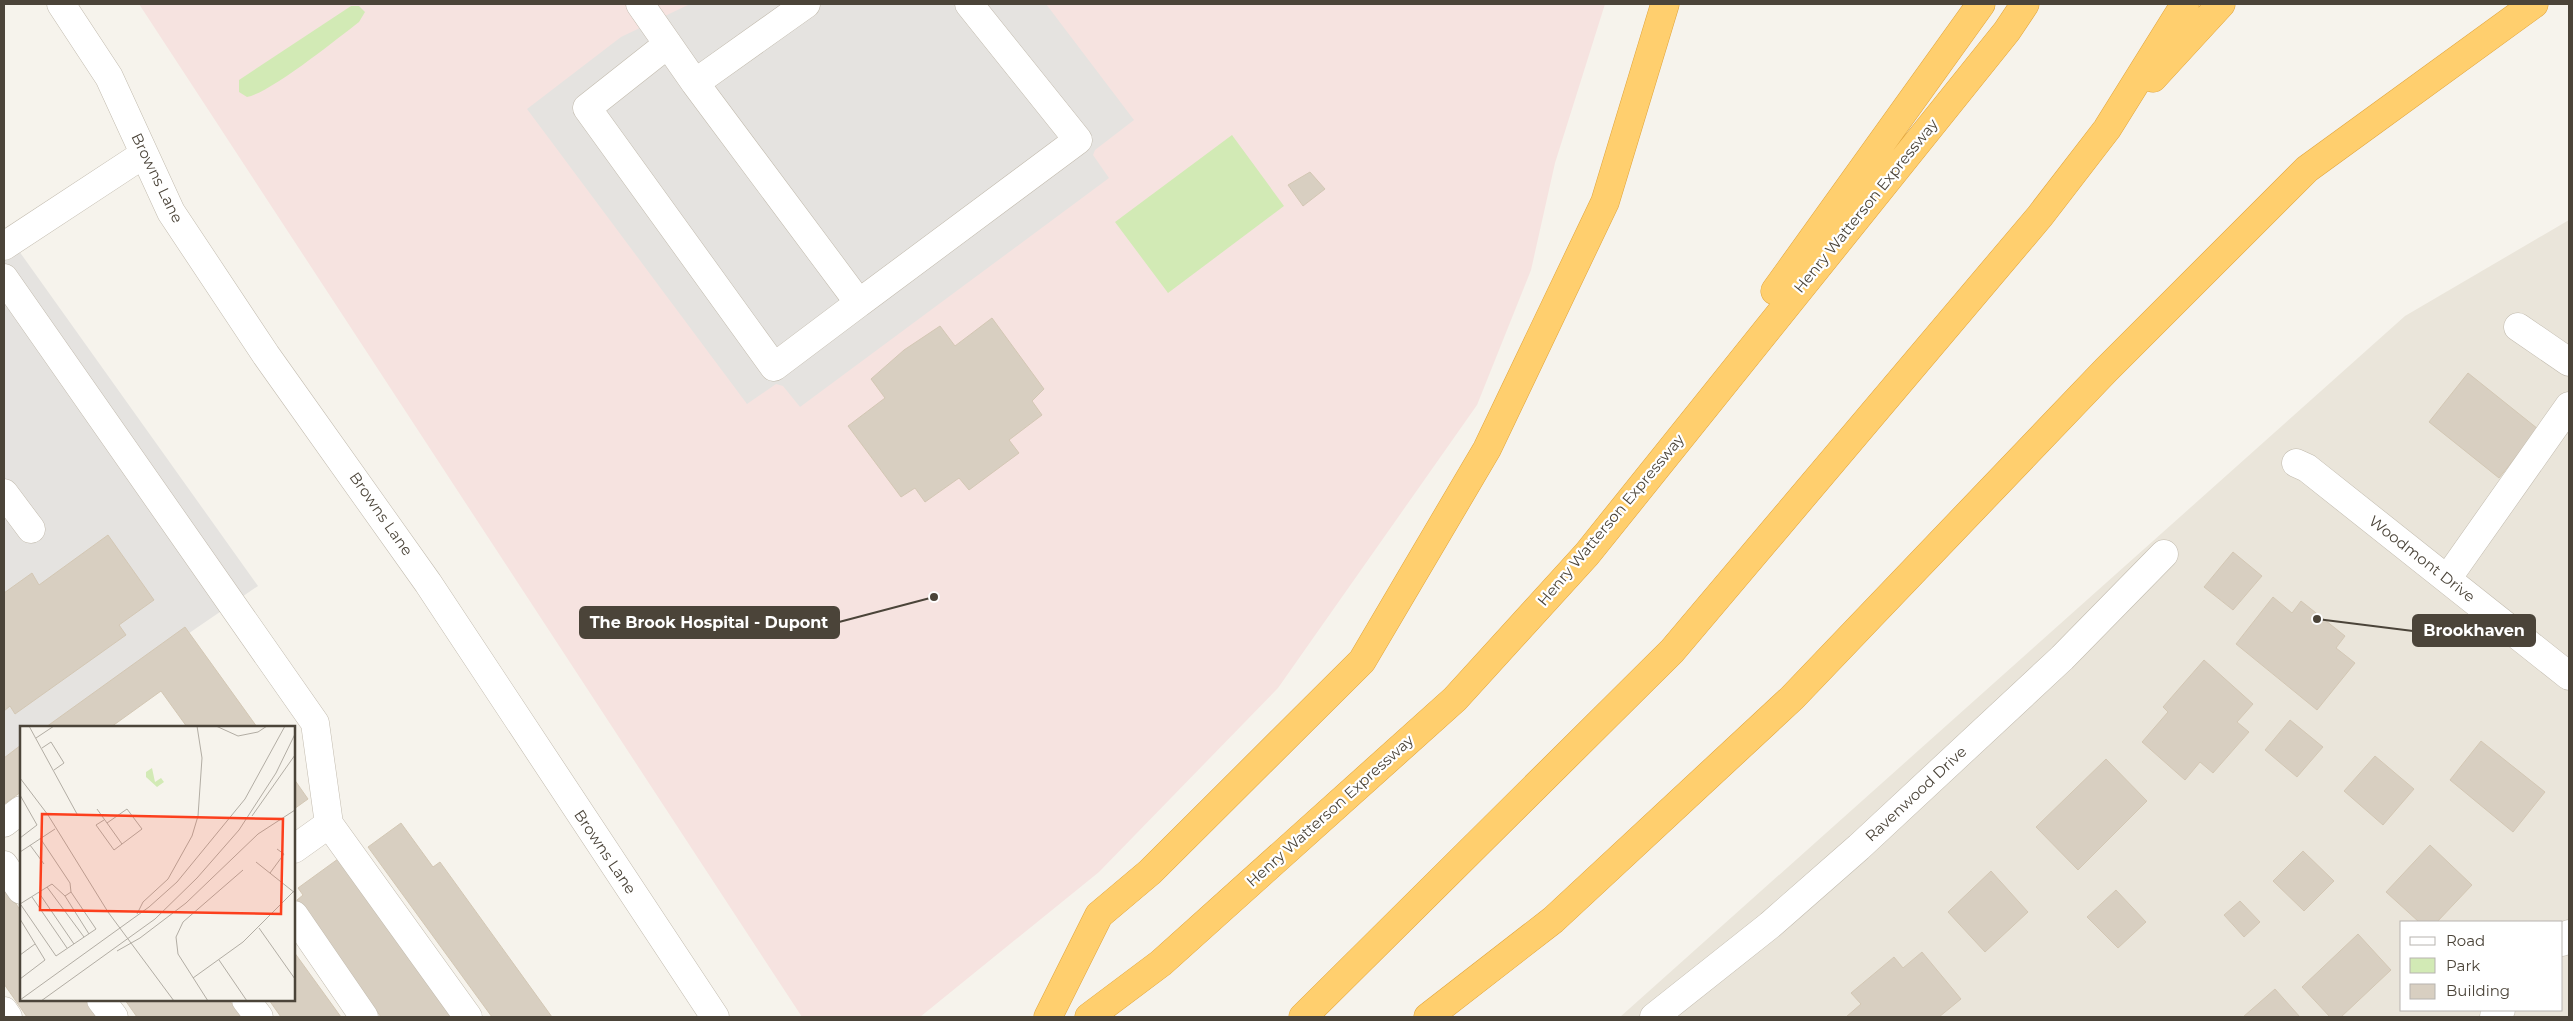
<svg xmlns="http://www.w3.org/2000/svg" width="2573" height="1021" font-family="Montserrat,sans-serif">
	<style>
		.residential { fill: #eae5da; fill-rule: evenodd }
		.medical { fill: #f6e3e0 }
		.green { fill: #d2eab5 }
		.parking { fill: #e5e3e0 }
		.building { fill: #d8cfc1; stroke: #d3c7b4 }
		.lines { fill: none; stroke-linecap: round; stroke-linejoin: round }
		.minor-casing { stroke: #c2bbae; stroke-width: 29 }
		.highway-casing { stroke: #e0a43c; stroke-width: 29 }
		.minor { stroke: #fff; stroke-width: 28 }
		.highway { stroke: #ffcf6e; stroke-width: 28 }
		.labels { text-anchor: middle; stroke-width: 4.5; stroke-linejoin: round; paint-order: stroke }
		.street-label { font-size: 15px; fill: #4b4439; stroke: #fff }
		.inset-road { fill: none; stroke: #b2ada4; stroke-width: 1 }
		.view { fill: #fc3f1d; fill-opacity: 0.15; stroke: #fc3f1d; stroke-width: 2.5 }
		.inset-edge { fill: none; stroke: #4b4439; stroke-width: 2.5 }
		.leader { fill: none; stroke: #4b4439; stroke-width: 2 }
		.callout-dot { fill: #4b4439; stroke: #fff; stroke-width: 2 }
		.callout { fill: #4b4439; stroke: #4b4439; stroke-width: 2 }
		.callout-label { font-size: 16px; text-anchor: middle; font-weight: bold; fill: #fff }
	</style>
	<rect width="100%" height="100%" fill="#f6f3ec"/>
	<path class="residential" d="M2569,220V1017H1620L2405,316ZM2402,922H2562V1010H2402Z"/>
	<path class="medical" d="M139,4H1605L1555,163L1531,270L1477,405L1278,688L1099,872L920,1017H802Z"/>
	<path class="green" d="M351,6H359L365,12L359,22C337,39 270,93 247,97L239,92V80Z
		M1232,135L1284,206L1168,293L1115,222Z"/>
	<path class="parking" d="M690,4H1046L1134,120L1095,150L1093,155L1109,178L800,407L783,386L776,384L747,404L527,109L621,37Z
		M4,230L258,586L52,727H21V748L4,760Z"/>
	<path class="building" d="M1310,172L1325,189L1303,206L1288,185Z
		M992,318L1044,389L1032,401L1042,415L1009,440L1019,453L969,490L959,478L925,502L915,488L901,497L848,426L885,398L871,379L904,350L940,326L955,346Z
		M2468,373L2538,429L2499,478L2429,422Z
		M108,535L154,600L119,625L126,635L15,714L10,706L4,711V593L32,573L39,585Z
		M2233,552L2262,576L2233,610L2204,587Z
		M2273,597L2292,613L2301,601L2345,636L2336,648L2355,663L2317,710L2236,644Z
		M185,627L257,727H187L161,691L111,727H46Z
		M2204,660L2253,704L2237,722L2249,732L2213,773L2200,762L2185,780L2142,742L2168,712L2163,707Z
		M2290,720L2323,747L2297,777L2265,750Z
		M2481,741L2545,792L2513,832L2450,780Z
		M21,745V792L4,804V758Z
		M2375,756L2414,789L2383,825L2344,791Z
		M2106,759L2147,801L2078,870L2036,827Z
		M294,779L308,799L294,809Z
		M401,823L433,867L440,862L552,1017H492L368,847Z
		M2430,845L2472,885L2437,922H2419L2386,892Z
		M2303,851L2334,881L2304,911L2273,881Z
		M338,859L452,1017H381L297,900L303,895L298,888Z
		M1991,871L2028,912L1985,952L1948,912Z
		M4,887L21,911V1000H85L98,1017H27L4,984Z
		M2116,890L2146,922L2118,948L2087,917Z
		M2240,901L2260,922L2244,937L2224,915Z
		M2358,934L2391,970L2341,1017H2330L2302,987Z
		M294,952L341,1017H281L269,1000H294Z
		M1922,952L1961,999L1939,1017H1846L1861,1004L1851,993L1894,957L1903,968Z
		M2275,989L2300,1017H2243Z
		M125,1000H229L242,1017H137Z"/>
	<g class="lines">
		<g class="minor-casing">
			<path id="minor" d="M61,4L109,77L171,212L266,355L428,583L715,1017
				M640,4L695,83L859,303L1078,140L969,4
				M668,44L587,108L774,367L859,303
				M695,83L806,4
				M4,246L144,154
				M4,278L315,723L329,824L294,849
				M2518,327L2569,362
				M2296,463L2307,468L2569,676
				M4,493L31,529
				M2447,579L2569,406
				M4,823L21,810
				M329,824L468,1017
				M4,865L21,890
				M294,915L364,1017
				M2562,942L2569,934
				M101,1000L114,1017
				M246,1000L259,1017
				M4,1011L8,1017
				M1654,1017L1770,925L1859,847L2062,658L2164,554
				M2494,1017L2501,1010"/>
		</g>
		<g class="highway-casing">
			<path id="highway" d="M2153,78L2221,4
				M1775,291L1981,4
				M1048,1017L1099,915L1150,872L1362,661L1487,449L1605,202L1665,4
				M1089,1017L1161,963L1455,699L1587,554L2007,31L2025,4
				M1303,1017L1672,651L2040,216L2107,129L2185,4
				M1428,1017L1553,920L1792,698L2106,370L2307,169L2534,4"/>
		</g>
		<use href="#minor" class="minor"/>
		<use href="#highway" class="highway"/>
	</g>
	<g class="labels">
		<g class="street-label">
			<text transform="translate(157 178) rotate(64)" y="5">Browns Lane</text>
			<text transform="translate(1866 206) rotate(-51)" y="5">Henry Watterson Expressway</text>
			<text transform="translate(381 514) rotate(55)" y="5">Browns Lane</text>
			<text transform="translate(1611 520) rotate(-50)" y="5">Henry Watterson Expressway</text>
			<text transform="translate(2422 559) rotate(38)" y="5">Woodmont Drive</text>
			<text transform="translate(1916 794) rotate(-43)" y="5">Ravenwood Drive</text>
			<text transform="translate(1330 811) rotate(-42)" y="5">Henry Watterson Expressway</text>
			<text transform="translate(605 852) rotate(56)" y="5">Browns Lane</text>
		</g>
	</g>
	<g transform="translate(20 726)">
		<rect width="275" height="275" fill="#f6f3ec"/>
		<path d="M132,42L135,56L141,52L144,56L137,61L126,51V46Z" fill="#d2eab5"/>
		<path class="inset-road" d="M9,0L57,88M196,0L218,10L238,6L247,0M16,12L34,0M22,22L31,16L44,37L34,44M0,52L28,89L88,186L154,275M0,69L17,99L0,112M77,83L102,118L122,103L107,83L87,97M232,90L275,29M84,94L76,99L94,124L102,118M10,119L24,138M0,126L35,103M236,136L275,167M250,147L264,128L257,123M27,161L64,211M19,167L54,218M45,170L69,208M12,171L47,222M0,178L32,158L45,170L51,166L50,157L20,112M1,179L36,230L76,203L51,166M117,188L123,176L148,153L172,110L178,90L182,32L177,0M0,193L25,234L0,253M239,202L275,253M97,225L120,212L166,177L238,108L275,84M0,229L15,218M199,234L227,275M173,252L223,216L275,164M0,274L129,181L157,156L225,73L265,0M21,275L135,193L177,152L219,104L256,47L275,8M188,275L158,228L156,211L163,196L223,144"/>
		<path class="view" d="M22,88L263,93L261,188L20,184Z"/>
		<rect width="275" height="275" class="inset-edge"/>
	</g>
	<path class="leader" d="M934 597L839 622M2317 619L2413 631"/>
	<g class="callout-dot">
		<circle cx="934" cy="597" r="5"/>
		<circle cx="2317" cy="619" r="5"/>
	</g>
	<g class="callout">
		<rect x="580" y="607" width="259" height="31" rx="5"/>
		<rect x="2413" y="615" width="122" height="31" rx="5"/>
	</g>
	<g class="callout-label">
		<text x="709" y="628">The Brook Hospital - Dupont</text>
		<text x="2474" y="636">Brookhaven</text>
	</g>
	<rect width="2573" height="1021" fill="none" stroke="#4b4439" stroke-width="10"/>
	<rect x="2400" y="921" width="162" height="90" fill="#ffffff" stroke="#b7b4b0"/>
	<rect x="2410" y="937" width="25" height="8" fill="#ffffff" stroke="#b7b4b0"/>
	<text x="2446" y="946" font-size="15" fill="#4b4439">Road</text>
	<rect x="2410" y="958" width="25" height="15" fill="#d2eab5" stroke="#b7b4b0"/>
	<text x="2446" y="971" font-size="15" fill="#4b4439">Park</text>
	<rect x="2410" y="984" width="25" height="15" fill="#d8cfc1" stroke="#b7b4b0"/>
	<text x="2446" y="996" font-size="15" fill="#4b4439">Building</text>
</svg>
